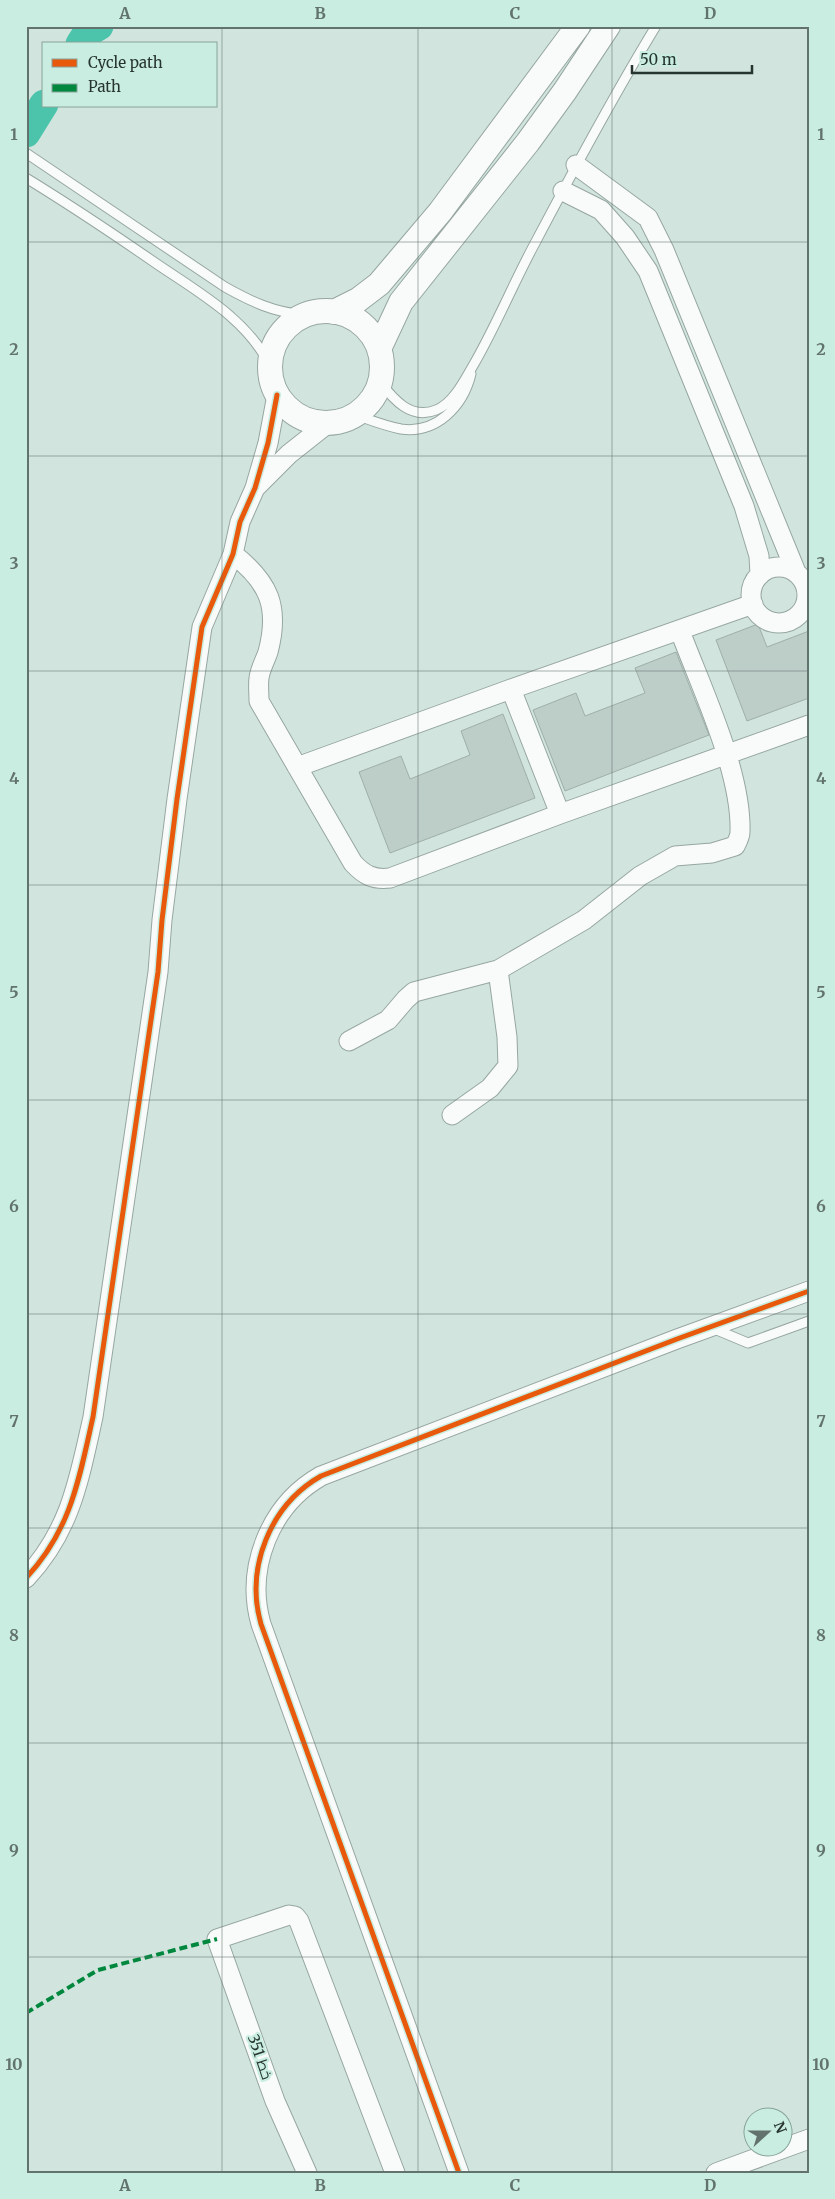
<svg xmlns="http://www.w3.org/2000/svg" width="835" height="2199" font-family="Merriweather,Cairo,serif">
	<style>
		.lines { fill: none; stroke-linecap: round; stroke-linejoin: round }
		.river { stroke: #4cc4ac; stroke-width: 29 }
		.building { fill: #bdcdc8; stroke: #9faea9 }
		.service-casing { stroke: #97a6a2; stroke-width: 11 }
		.minor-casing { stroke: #97a6a2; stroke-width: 21 }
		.tertiary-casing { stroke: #97a6a2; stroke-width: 26 }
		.service { stroke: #f8fbfa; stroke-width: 9 }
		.minor { stroke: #f8fbfa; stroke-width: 19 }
		.tertiary { stroke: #f8fbfa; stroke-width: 24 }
		.quiet { stroke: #00873e; stroke-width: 4; stroke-dasharray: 8 4; stroke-linecap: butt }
		.cycleway-casing { stroke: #c9ede1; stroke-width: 8 }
		.cycleway { stroke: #e8590c; stroke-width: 5 }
		.grid { fill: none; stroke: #62736d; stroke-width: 1; stroke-opacity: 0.55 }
		.labels { text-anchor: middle; stroke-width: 4.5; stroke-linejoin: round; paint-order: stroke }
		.street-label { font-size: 15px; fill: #273530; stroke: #c9ede1 }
		.neatline { fill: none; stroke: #62736d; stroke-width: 2 }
		.grid-label { font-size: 16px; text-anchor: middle; font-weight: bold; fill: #62736d }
	</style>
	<rect width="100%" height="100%" fill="#d1e5de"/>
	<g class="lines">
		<path class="river" d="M80,44L87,33L99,26
			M26,133L44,104"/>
	</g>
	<path class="building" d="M758,624L767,647L809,631V698L747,721L716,640Z
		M676,652L709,735L565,791L533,710L576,693L585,716L645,693L635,668Z
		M503,714L535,798L390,853L359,772L401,756L410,779L470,755L461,731Z"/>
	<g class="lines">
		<g class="service-casing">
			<path id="service" d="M26,153L225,287C252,302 273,312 304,315
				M26,178C70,205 112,233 154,262C196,291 247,318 270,366
				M380,382C394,400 411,420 436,410C454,403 465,379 474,364C496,326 513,284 534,245C573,171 612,98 656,26
				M356,415C370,420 385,426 401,429C436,434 463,407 471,374
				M712,1328L748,1343L809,1321"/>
		</g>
		<g class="minor-casing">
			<path id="minor" d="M576,165L648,218L664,250L796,572
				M563,191L601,210L625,237L648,271L744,506L759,556L760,575
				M256,487L289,454L327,424
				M233,554C269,582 280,607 268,652C265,661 260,669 259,678C258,685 259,693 259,701L353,863C364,875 373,880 390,878L560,814L809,725
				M751 595a28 28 0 1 1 56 0a28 28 0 1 1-56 0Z
				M511,689L560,814
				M297,767L511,689L753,604
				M349,1041L388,1020L406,999L414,992L498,970L584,920L640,876L675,856L712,853L735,846C737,842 740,837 740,832C742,772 701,687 680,631
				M452,1115L490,1088L508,1066L507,1037L498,970
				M26,1578C71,1530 79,1479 93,1417L158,972L162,920L177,799L202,627L233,554L240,522L255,488L268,443L277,395
				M307,2173L275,2101L217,1939L289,1915L295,1916L299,1921L395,2173
				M459,2173L261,1624C245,1568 270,1505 321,1476L677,1339L809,1291
				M716,2173L809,2139"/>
		</g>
		<g class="tertiary-casing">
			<path id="tertiary" d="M270 367a56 56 0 1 1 112 0a56 56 0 1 1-112 0Z
				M334,312L358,300L379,284L396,264L440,212L578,26
				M379,349L401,302L528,142L565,91L608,26"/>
		</g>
		<use href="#service" class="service"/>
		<use href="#minor" class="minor"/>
		<use href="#tertiary" class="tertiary"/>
		<path class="quiet" d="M26,2013L98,1970L217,1939"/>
		<g class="cycleway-casing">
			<path id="cycleway" d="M26,1578C71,1530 79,1479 93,1417L158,972L162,920L177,799L202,627L233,554L240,522L255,488L268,443L277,395
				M459,2173L261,1624C245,1568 270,1505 321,1476L677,1339L809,1291"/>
		</g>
		<use href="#cycleway" class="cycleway"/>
	</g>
	<path class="grid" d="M222,26V2173M418,26V2173M612,26V2173M26,242H809M26,456H809M26,671H809M26,885H809M26,1100H809M26,1314H809M26,1528H809M26,1743H809M26,1957H809"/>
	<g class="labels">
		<g class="street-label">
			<text transform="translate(260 2057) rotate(71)" y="5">خط 351</text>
		</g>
	</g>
	<rect width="835" height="2199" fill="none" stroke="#c9ede1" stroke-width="55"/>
	<rect x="42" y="42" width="175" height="65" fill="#c9ede1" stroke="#88a39a"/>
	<rect x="52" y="59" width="25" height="8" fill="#e8590c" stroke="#88a39a"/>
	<text x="88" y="68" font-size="15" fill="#273530">Cycle path</text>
	<rect x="52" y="84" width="25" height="8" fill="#00873e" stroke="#88a39a"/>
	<text x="88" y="92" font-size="15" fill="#273530">Path</text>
	<g transform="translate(768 2132) rotate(69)"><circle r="24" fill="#c9ede1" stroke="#88a39a"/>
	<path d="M0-4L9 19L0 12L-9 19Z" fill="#62736d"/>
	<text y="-8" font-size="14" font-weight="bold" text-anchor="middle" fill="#273530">N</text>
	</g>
	<path d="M632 65v8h120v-8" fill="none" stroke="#273530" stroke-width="2.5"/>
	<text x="640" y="65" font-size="15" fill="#273530" stroke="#c9ede1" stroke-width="4" paint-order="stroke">50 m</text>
	<rect x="28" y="28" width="780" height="2144" class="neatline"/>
	<g class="grid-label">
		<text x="125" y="19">A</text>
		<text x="320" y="19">B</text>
		<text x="515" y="19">C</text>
		<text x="710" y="19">D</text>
		<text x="14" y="140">1</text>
		<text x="821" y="140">1</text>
		<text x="14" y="355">2</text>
		<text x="821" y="355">2</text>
		<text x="14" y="569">3</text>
		<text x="821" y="569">3</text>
		<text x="14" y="784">4</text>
		<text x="821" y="784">4</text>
		<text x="14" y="998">5</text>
		<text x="821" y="998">5</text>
		<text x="14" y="1212">6</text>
		<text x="821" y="1212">6</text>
		<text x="14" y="1427">7</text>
		<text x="821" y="1427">7</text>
		<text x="14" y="1641">8</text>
		<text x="821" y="1641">8</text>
		<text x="14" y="1856">9</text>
		<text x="821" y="1856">9</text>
		<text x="14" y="2070">10</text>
		<text x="821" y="2070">10</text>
		<text x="125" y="2191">A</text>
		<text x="320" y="2191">B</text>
		<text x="515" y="2191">C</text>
		<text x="710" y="2191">D</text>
	</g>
</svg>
